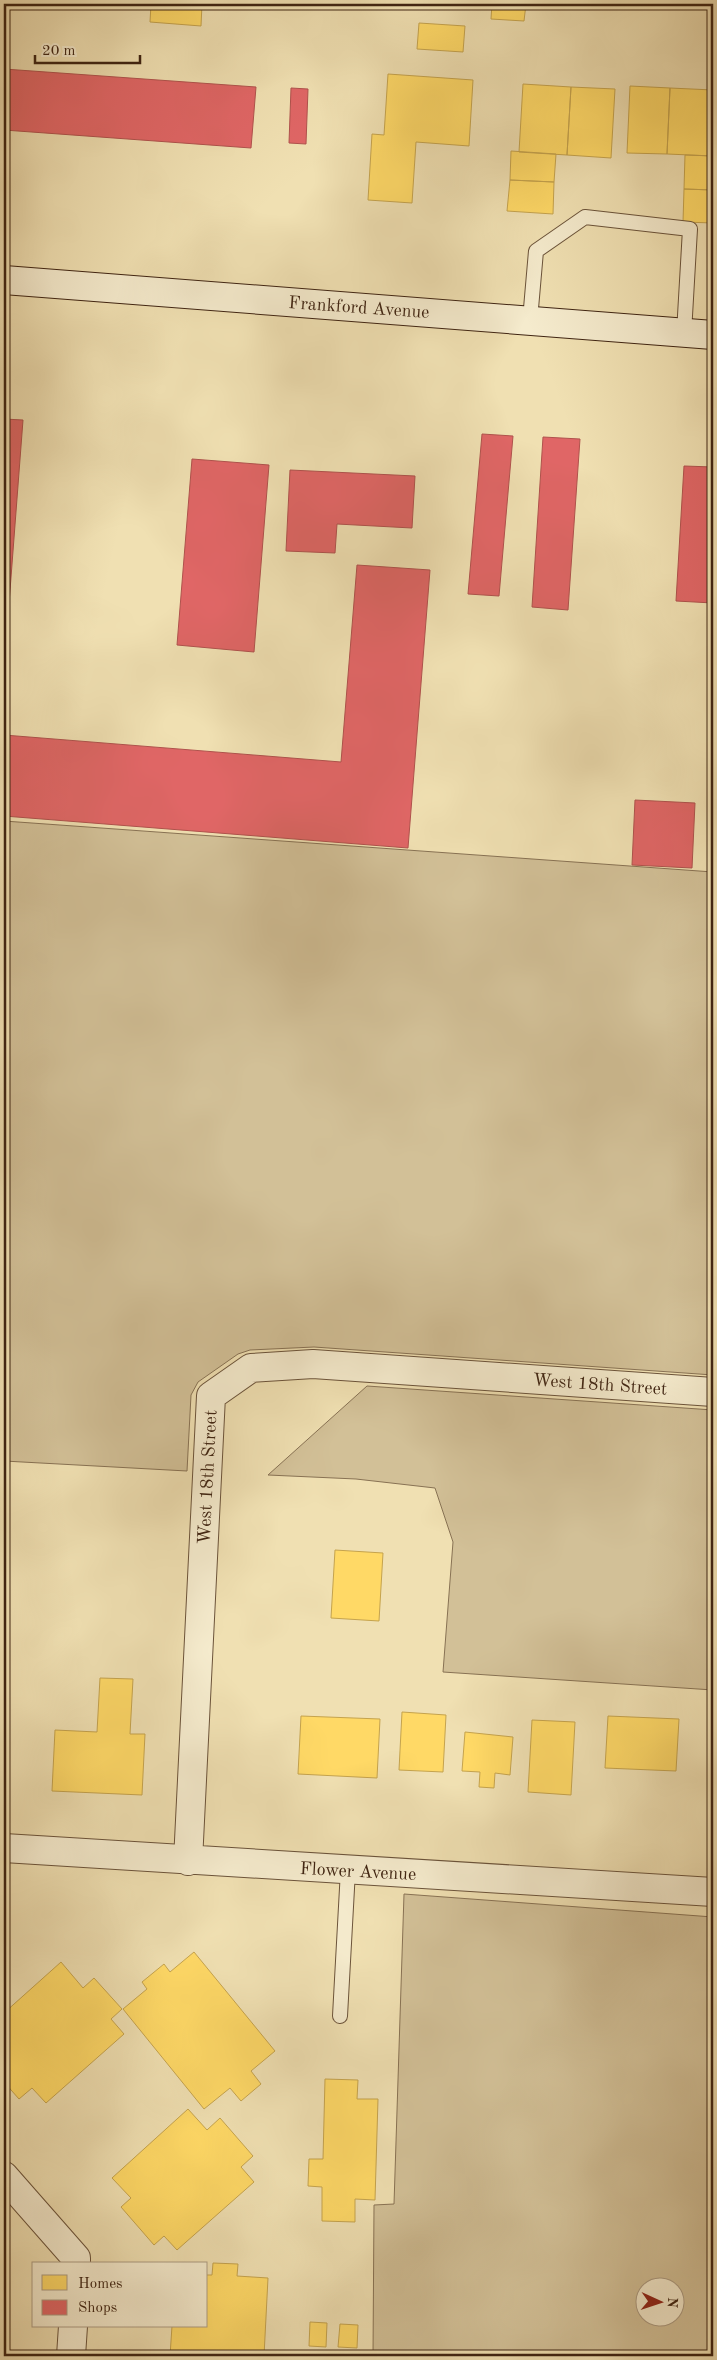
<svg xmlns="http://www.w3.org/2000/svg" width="717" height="2360" font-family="'Old Standard TT',serif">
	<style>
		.green { fill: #d2c097; stroke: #887254; fill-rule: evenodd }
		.homes { fill: #ffd966; stroke: #c5a34d }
		.shops { fill: #e06666; stroke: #b0524d }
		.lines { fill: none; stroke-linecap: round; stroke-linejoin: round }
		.service-casing { stroke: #6b533a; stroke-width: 16 }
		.minor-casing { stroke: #6b533a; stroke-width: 30 }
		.secondary-casing { stroke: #3f2412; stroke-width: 30 }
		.service { stroke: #f5ebcd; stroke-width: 14 }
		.minor { stroke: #f5ebcd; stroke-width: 28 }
		.secondary { stroke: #f5ebcd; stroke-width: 28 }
		.labels { text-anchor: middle; stroke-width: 5; stroke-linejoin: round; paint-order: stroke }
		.street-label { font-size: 18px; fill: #3f2412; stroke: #f5ebcd }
	</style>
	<rect width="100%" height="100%" fill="#f0e0b2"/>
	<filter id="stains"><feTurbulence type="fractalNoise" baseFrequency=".004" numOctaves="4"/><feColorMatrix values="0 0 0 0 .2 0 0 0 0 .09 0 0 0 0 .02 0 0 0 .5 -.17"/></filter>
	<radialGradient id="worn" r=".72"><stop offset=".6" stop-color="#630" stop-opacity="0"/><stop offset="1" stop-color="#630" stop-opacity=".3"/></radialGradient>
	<path class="green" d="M4,821L713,872V1375L314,1347L250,1350L238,1354L198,1382L191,1395L187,1471L4,1461Z
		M367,1386L713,1410V1690L443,1672L453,1542L435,1488L356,1479L268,1475Z
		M404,1894L713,1917V2356H373L374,2205L394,2204ZM644,2288H674V2318H644Z"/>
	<path class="homes" d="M151,4H202L201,26L150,22Z
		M492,4H526L524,21L491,19Z
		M419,23L465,26L463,52L417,49Z
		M388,74L473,80L469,146L416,142L412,203L368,200L372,134L384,135Z
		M523,84L571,87L567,155L519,152Z
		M630,86L670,88L667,154L627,153Z
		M571,87L615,89L611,158L567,155Z
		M670,88L713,90V156L667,154Z
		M511,151L556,154L554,182L510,180Z
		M685,155L713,156V190L684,189Z
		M510,180L554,182L553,214L507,211Z
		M684,189L713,190V223L683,222Z
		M335,1550L383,1553L379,1621L331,1618Z
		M100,1678L133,1679L130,1734H145L142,1795L52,1791L55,1730L97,1732Z
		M402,1712L446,1715L443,1772L399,1770Z
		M301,1716L380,1719L377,1778L298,1774Z
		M608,1716L679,1719L676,1771L605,1768Z
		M532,1720L575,1722L571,1795L528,1792Z
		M465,1732L513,1737L510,1775L495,1773L494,1788L479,1787L480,1772L462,1771Z
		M194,1952L275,2051L251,2071L261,2084L241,2101L230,2088L204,2109L123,2009L147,1989L142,1982L164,1964L170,1972Z
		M61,1962L83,1988L94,1978L122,2009L111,2019L124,2034L46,2103L32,2088L19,2099L4,2082V2013Z
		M325,2079L358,2080L357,2099H378L375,2200L355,2199V2222L322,2221V2187L308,2186L309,2159H323Z
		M188,2109L207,2130L220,2118L253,2156L241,2167L254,2182L177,2250L164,2236L154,2245L121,2207L131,2198L112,2178Z
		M213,2263L238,2264L237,2276L268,2278L264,2356H170L172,2326H206V2275H212Z
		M310,2322L327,2323L326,2347L309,2346Z
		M340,2324L358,2325L357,2348L338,2347Z"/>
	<path class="shops" d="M4,69L256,87L251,148L4,130Z
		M291,88L308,89L306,144L289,143Z
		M4,419L23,420L4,669Z
		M482,434L513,436L499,596L468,594Z
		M543,437L580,439L568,610L532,607Z
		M192,459L269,465L254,652L177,645Z
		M684,466L713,467V603L676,601Z
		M290,470L415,476L412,528L337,524L335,553L286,551Z
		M357,565L430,570L408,848L4,816V735L341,762Z
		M635,800L695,803L692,868L632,865Z"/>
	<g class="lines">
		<g class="service-casing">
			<path id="service" d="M530,320L536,251L585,217L690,229L684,333
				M340,2016L348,1870"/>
		</g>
		<g class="minor-casing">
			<path id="minor" d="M4,1848L713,1892
				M188,1861L211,1396L251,1368L313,1364L713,1392
				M4,2176L76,2258V2264
				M71,2356L73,2326"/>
		</g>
		<g class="secondary-casing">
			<path id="secondary" d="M4,280L713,335"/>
		</g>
		<use href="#service" class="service"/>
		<use href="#minor" class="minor"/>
		<use href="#secondary" class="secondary"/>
	</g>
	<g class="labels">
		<g class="street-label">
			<text transform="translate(359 307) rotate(4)" y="6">Frankford Avenue</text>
			<text transform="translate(600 1384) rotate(4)" y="6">West 18th Street</text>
			<text transform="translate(207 1477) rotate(-87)" y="6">West 18th Street</text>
			<text transform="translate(358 1871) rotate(3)" y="6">Flower Avenue</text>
		</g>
	</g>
	<rect width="717" height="2360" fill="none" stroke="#f0e0b2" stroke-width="20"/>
	<rect x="5" y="5" width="707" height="2350" fill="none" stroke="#3f2412" stroke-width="2.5"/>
	<rect x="10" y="10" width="697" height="2340" fill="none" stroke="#3f2412"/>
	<rect x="32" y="2262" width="175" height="65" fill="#f5ebcd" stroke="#ac9b82"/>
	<rect x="42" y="2275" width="25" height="15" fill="#ffd966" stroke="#ac9b82"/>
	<text x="78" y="2288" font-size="15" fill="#3f2412">Homes</text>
	<rect x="42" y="2300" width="25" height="15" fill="#e06666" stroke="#ac9b82"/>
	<text x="78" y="2312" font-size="15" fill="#3f2412">Shops</text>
	<g transform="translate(660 2302) rotate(93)"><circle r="24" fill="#f5ebcd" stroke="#ac9b82"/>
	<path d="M0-4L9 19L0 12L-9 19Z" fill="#8f2418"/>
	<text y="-8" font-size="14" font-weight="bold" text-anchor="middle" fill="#3f2412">N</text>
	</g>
	<path d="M35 55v8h105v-8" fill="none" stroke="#3f2412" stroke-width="2.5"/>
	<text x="42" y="55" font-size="15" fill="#3f2412" stroke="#f5ebcd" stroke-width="4" paint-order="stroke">20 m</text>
	<rect width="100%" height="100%" filter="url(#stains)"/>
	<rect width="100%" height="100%" fill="url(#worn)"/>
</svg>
